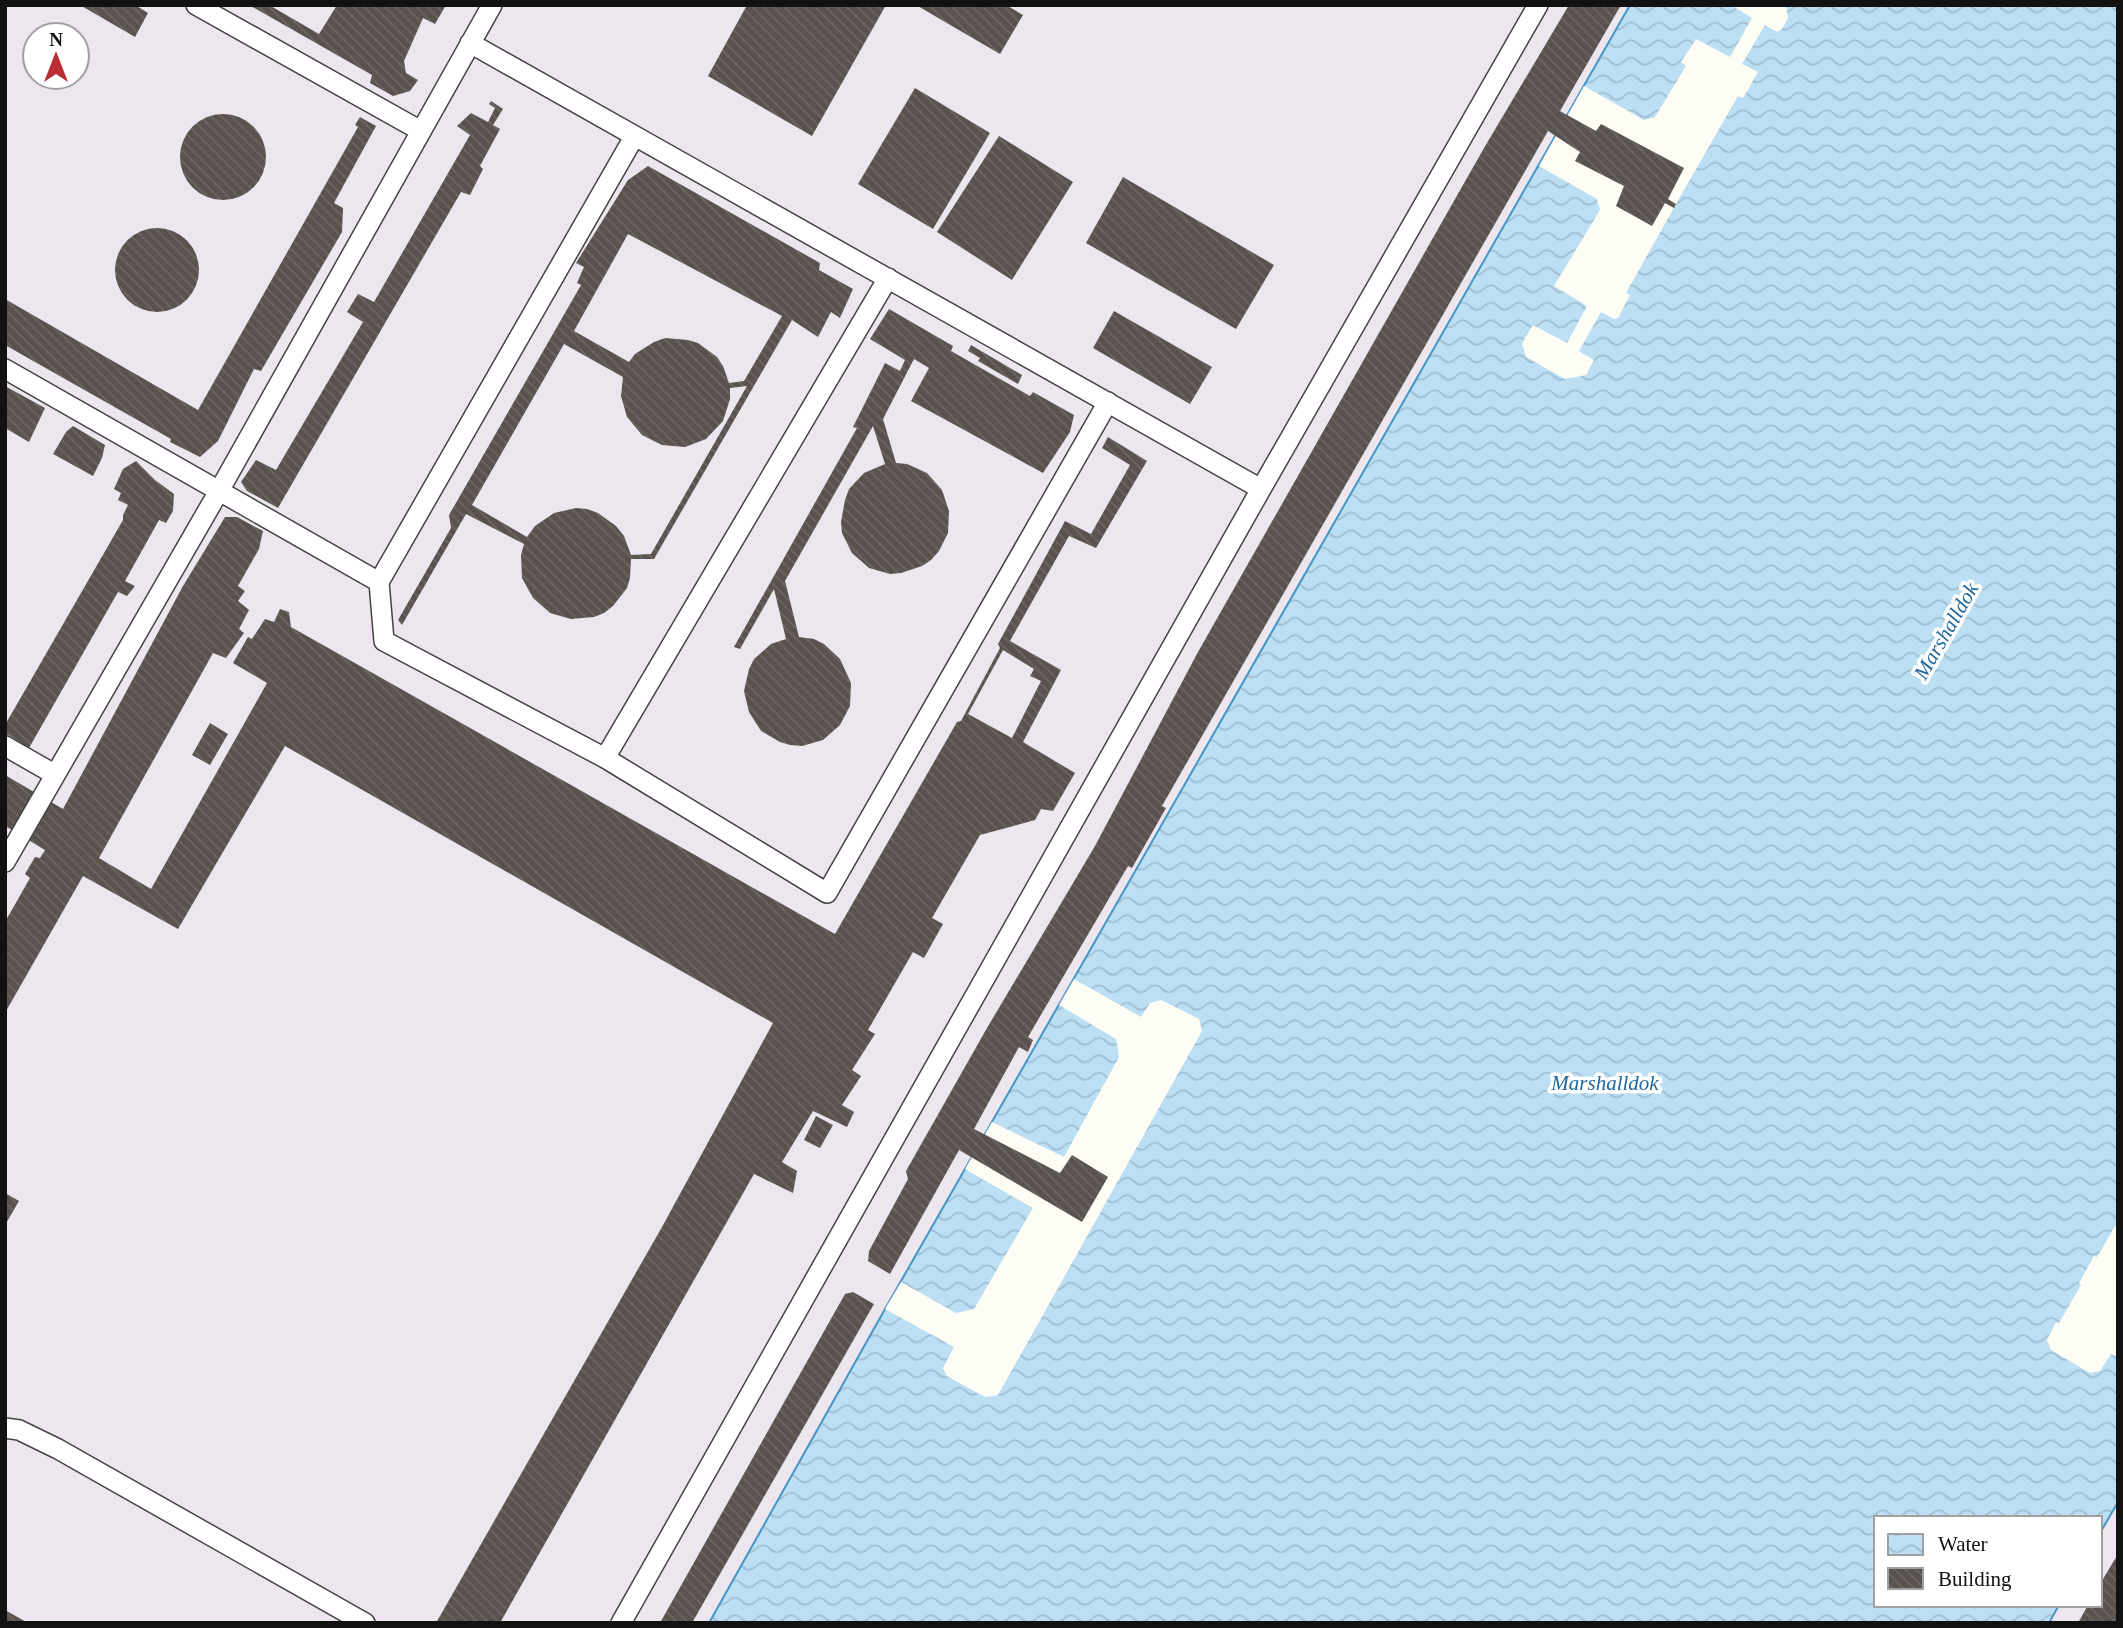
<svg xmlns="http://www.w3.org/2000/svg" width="2123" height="1628" font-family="'Times New Roman',serif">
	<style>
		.industrial { fill: #eee6ee; fill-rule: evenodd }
		.water { fill: url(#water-waves); stroke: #4695c7; stroke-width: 2 }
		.pier { fill: #fefdf5 }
		.building { fill: url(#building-back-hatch); fill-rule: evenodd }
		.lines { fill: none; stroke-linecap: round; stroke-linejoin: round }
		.service-casing { stroke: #444; stroke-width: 22 }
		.service { stroke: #fff; stroke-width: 19 }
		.labels { text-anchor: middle; stroke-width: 7; stroke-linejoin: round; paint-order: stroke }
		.water-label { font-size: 21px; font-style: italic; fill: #1e679e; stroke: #fff }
	</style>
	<defs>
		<pattern id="water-waves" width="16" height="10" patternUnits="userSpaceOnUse" patternTransform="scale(1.75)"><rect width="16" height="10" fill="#bcdff4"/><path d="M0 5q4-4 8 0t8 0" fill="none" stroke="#a1bed0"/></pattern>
		<pattern id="building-back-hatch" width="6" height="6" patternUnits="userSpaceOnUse" patternTransform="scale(1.75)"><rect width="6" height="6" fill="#59524e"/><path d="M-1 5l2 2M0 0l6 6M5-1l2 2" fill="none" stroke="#6c6663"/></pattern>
	</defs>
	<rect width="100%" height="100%" fill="#fefdf5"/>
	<path class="industrial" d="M5,5H1630L885,1309L709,1623H5ZM35,35H77V77H35Z
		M2118,1502V1623H2049L2059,1605H2100V1533Z"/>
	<path class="water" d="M1630,5H2118V1502L2100,1533V1518H1876V1605H2059L2049,1623H709L885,1309Z"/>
	<path class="pier" d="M1731,5H1786L1788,18L1782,29L1777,32L1765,25L1742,64L1758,72L1743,98L1738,96L1676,204L1626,293L1630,295L1618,318L1614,319L1601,312L1579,351L1594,360L1586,375L1565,379L1526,357L1522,343L1533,325L1567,343L1587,306L1554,286L1600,210L1597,199L1539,166L1584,86L1644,120L1655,117L1686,66L1681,62L1696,39L1730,57L1752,18Z
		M1074,979L1141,1017L1150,1003L1161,1000L1199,1019L1202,1031L998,1395L985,1397L947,1376L943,1368L954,1347L885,1309L901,1282L956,1313L974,1309L1033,1208L965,1169L992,1122L1064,1157L1119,1057L1116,1039L1059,1005Z
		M2118,1221V1357L2111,1354L2100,1371L2090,1373L2051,1350L2047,1340L2056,1322L2059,1323L2081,1285L2079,1283L2094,1256L2097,1257Z"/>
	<path class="building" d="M80,5H135L148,13L135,37Z
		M249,5H269L319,34L337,5H446L435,24L423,18L404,61L406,73L418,80L410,91L393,96L370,83L372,75Z
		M747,5H886L812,136L708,76Z
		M916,5H1006L1023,15L1000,54Z
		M1569,5H1621L1560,111L1596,131L1601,124L1684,168L1668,199L1676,204L1674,208L1665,203L1652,226L1616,206L1624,186L1575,161L1580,152L1548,131L1162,806L1166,808L1132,868L1128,866L1028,1037L1033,1040L1028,1052L1019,1047L974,1129L1060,1173L1072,1155L1108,1177L1082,1222L959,1150L890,1274L868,1261L869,1251L908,1179L906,1171L987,1028L1095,846L1198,652L1484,148Z
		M915,88L990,133L933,229L858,184Z
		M491,101L503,109L493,125L500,129L480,166L483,169L470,195L461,192L278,508L247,491L241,482L256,460L276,470L363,322L347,312L358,294L374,302L470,135L457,126L471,113L488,122L495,108L489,104Z
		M180 157a43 43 0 1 1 86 0a43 43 0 1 1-86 0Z
		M360,117L376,126L334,203L343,208L342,232L261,371L254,369L218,441L200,457L170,442L171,439L5,345V299L198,410L358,127L355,125Z
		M999,136L1073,182L1012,280L937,232Z
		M648,166L820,263L819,270L853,289L840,318L831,312L818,337L792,320L654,559H631L630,578L627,588L613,606L604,613L594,617L571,619L550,613L533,598L522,578L521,555L524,544L466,514L402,625L398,620L451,528L449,515L581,285L577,283L584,267L576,263L628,180ZM628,234L782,316L744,381L729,383L723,366L717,357L698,343L688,340L665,338L654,342L635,354L629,362L574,331ZM564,344L623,377L621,396L627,417L642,435L662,445L685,447L706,439L723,421L730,399V388L747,386L651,554L631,555L624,536L616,526L598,513L587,509L576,508L554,513L535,526L527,537L472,505Z
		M1123,177L1274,265L1236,329L1086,243Z
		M115 270a42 42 0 1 1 84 0a42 42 0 1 1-84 0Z
		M889,309L953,346L951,351L1030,396L1033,392L1074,415L1070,432L1043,473L911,401L929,368L914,359L883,419L896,463L907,464L927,473L942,490L949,511L948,533L939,551L931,560L922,566L901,573L890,574L869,568L852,553L842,533L841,522L845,500L849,489L864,473L885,464L873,426L785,581L799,637L814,639L824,644L840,659L851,683L850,706L840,725L823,740L802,746L790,745L780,742L761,731L749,712L744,691L749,669L754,659L771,644L786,639L774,589L740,649L734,647L857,428L853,427L885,363L900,371L905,360L870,339Z
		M1114,311L1212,367L1190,404L1093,348Z
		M971,345L1022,375L1018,384L978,361L980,358L968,351Z
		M5,386L45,408L29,442L5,428Z
		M73,426L105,445L102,458L93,476L53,454L66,432Z
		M1108,437L1147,461L1096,548L1069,536L1010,641L1061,670L1023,742L1075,773L1053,811L1041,809L1035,820L980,835L932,918L943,924L924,958L913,952L868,1030L875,1034L852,1070L861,1076L842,1105L854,1112L847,1127L813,1111L782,1162L797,1171L793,1193L754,1174L500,1623H436L662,1227L773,1023L285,746L178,929L83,876L5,1013V922L30,878L25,874L35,857L40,858L45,850L5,826V775L63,809L183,586L225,517H237L263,531L259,549L238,586L245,591L238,601L249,610L239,629L244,633L226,658L213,653L99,858L151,889L267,683L233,663L248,637L252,639L265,619L274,622L280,609L289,612L291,627L835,934L957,722L961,721L1000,648L998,644L1065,521L1091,534L1130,465L1102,448ZM1003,650L1034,669L1030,676L1041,681L1012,738L968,714Z
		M136,461L155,480L174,494L173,511L166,523L159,520L125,581L135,586L127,596L118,592L29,748L5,733V725L123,520V515L128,505L118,500L121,493L114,489L123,469Z
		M210,723L228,734L210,765L192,755Z
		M816,1116L833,1125L820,1148L804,1140Z
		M5,1193L19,1201L5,1225Z
		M853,1292L874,1304L692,1623H660L845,1294Z
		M2118,1554V1623H2078L2088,1605H2100V1584Z
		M5,1610L28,1623H10L5,1620Z"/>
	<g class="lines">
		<g class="service-casing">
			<path id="service" d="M196,5L421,131
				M470,43L1261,489
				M634,137L379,582L384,641L605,758L827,893L1108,402
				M5,369L379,582
				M5,746L54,774
				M605,758L888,278
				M5,862L219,491L492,5
				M5,1428L19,1430L58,1449L365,1623
				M621,1623L1261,489L1538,5"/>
		</g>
		<use href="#service" class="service"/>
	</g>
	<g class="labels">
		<g class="water-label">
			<text transform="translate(1946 631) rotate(-60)" y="7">Marshalldok</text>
			<text x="1605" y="1090">Marshalldok</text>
		</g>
	</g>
	<rect width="2123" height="1628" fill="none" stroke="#111111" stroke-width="14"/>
	<rect x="1874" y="1516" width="228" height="91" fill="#ffffff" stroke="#a0a0a0" stroke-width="2"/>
	<rect x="1888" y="1534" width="35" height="21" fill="url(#water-waves)" stroke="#a0a0a0" stroke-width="2"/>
	<text x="1938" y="1551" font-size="21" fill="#111111">Water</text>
	<rect x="1888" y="1568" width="35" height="21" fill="url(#building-back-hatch)" stroke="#a0a0a0" stroke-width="2"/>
	<text x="1938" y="1586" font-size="21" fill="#111111">Building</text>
	<g transform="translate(56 56)"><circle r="33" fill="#ffffff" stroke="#a0a0a0" stroke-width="2"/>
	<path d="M0-5L12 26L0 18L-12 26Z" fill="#bc2e36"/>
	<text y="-10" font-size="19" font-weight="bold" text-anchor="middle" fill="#111111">N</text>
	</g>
</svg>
